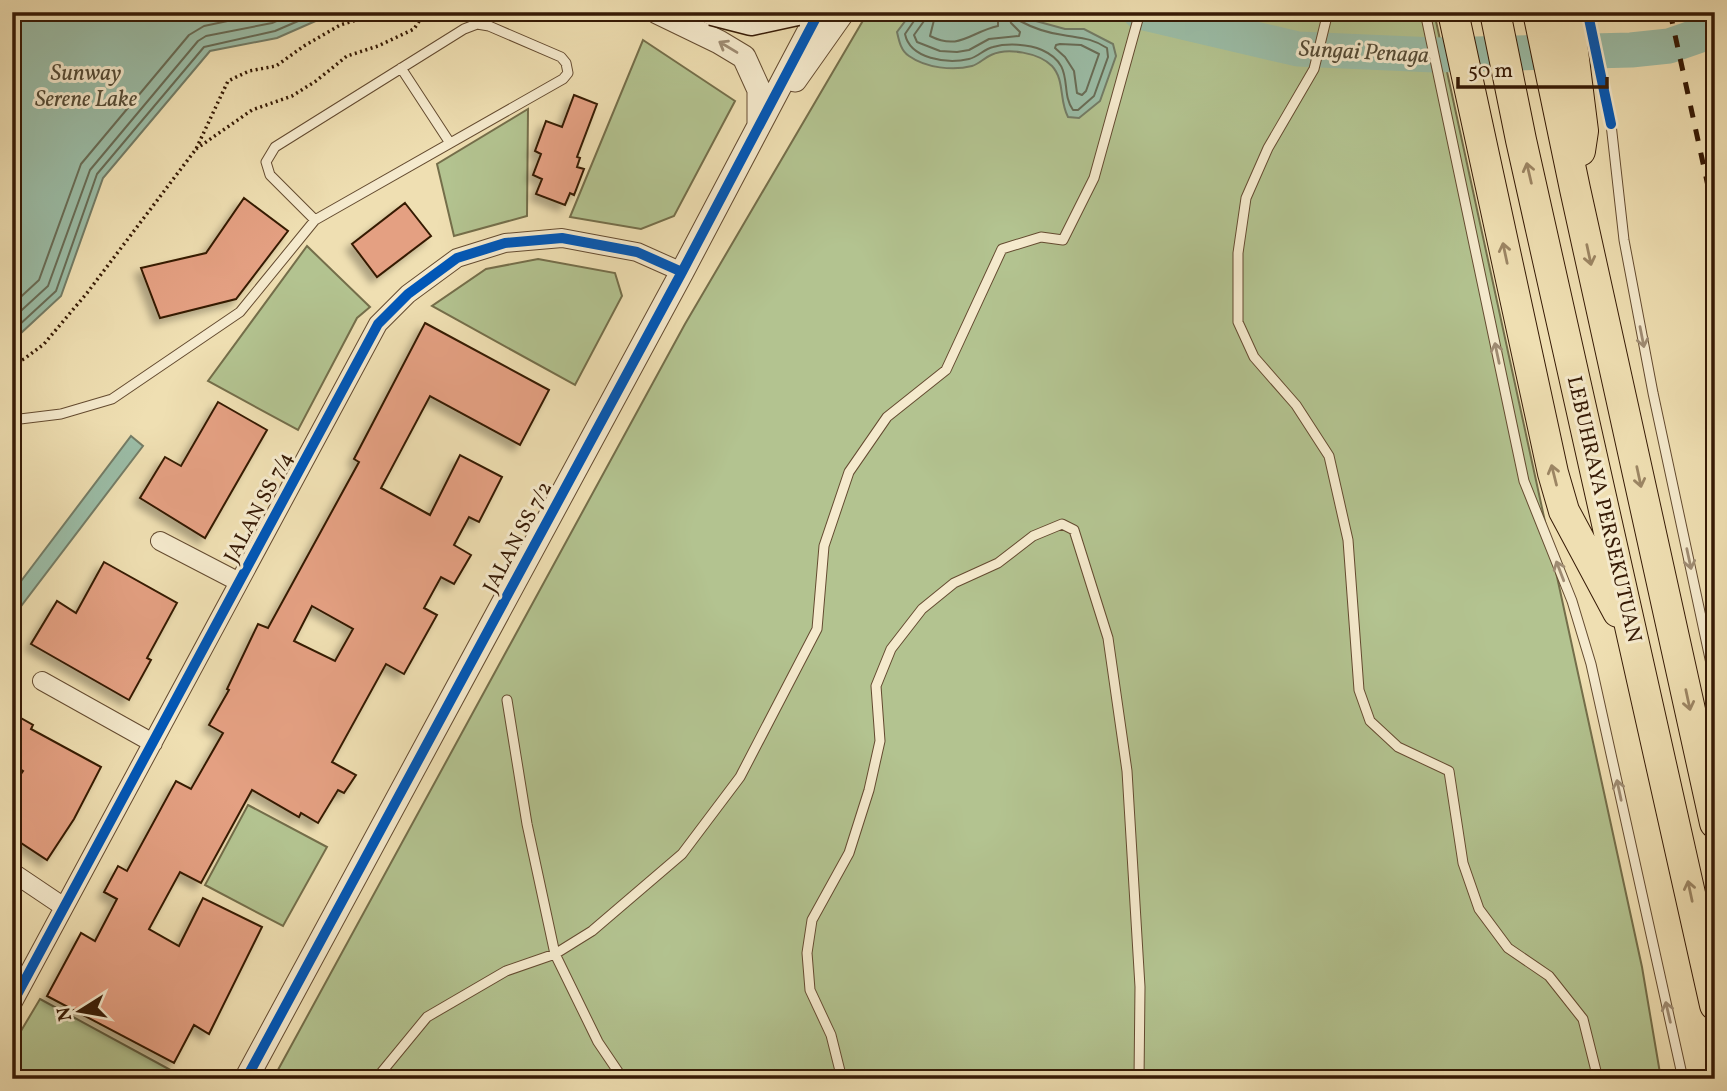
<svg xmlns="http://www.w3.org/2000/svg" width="1727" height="1091" font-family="Vollkorn,serif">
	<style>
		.green { fill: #b3c390; stroke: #746e4a; stroke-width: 2 }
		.water { fill: #9bbda7; stroke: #737c66; stroke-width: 2 }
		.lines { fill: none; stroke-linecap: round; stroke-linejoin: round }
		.shore { stroke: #686c56; stroke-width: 2 }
		.river { stroke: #9bbda7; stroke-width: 35 }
		.building { fill: #e4a082; stroke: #361a05; stroke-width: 2; fill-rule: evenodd; filter: url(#shadow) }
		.service-casing { stroke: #644b30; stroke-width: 11 }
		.minor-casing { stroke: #644b30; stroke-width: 20 }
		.tertiary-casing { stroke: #644b30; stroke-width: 25 }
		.trunk-casing { stroke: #361a05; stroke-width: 32 }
		.path { stroke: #361a05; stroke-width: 3.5; stroke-dasharray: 2 3.5; stroke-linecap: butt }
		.service { stroke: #f5eacd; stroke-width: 9 }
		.minor { stroke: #f5eacd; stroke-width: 18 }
		.tertiary { stroke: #f5eacd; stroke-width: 23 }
		.trunk { stroke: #efdfb2; stroke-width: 30 }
		.rail { stroke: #361a05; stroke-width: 5; stroke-dasharray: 12 12; stroke-linecap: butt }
		.secondary-bridge-casing { stroke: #361a05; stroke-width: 29; stroke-linecap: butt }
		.secondary-bridge { stroke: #f5eacd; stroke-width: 26 }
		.cycleway-casing { stroke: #f5eacd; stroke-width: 15 }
		.cycleway { stroke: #0057b8; stroke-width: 10 }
		.oneway { stroke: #9f8c73 }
		.oneway2 { stroke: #9c8664 }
		.labels { text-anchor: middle; stroke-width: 6; stroke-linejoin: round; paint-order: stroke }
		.street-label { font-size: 21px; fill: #361a05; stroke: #f5eacd }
		.water-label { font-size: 23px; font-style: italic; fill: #544b36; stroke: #f5eacd }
	</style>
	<defs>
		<filter id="shadow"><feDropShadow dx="-6" dy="6" stdDeviation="3.5" flood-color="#0004"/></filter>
	</defs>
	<rect width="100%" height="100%" fill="#efdfb2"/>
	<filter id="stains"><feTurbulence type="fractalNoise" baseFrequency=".00286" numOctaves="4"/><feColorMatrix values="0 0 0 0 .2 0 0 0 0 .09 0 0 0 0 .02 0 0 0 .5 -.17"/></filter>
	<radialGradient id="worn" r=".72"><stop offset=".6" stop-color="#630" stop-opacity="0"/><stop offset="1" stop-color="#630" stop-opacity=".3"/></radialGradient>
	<path class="green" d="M868,12H1434L1642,967L1661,1079H273L685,324Z
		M643,40L735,101L674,216L641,229L570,217Z
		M528,109L527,216L454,236L437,164Z
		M307,246L370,307L357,318L298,430L208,381Z
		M538,259L615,273L622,296L575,385L432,306L486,269Z
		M248,805L327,847L283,926L205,885Z
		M40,999L187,1079H12V1046Z"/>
	<path class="water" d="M12,12H336L277,38L210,51L103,178L61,296L21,333L12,336Z
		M912,12H984L987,15H1024L1036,21L1065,29H1084L1113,44L1116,56L1100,101L1079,118L1068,117C1059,101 1065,80 1052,66C1039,53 1008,47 991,55C984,58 979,64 972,66C953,71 926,68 909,56C901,51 899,41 897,32Z
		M131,436L143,446L12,618V593Z"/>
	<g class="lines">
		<path class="shore" d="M917,12L916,18L905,34C910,59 947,64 969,59C978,57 984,49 993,47C1007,43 1029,44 1042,50C1076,65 1059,91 1073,110H1078L1094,96L1108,57L1107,48C1092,38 1080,38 1063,35C1048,33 1033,28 1020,21L1017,12
			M925,12L924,21L914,35L917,42L940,51L957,52L969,50L989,39L1019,36L1020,32L1011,23L1008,12
			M936,12L930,36C960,51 970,32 998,26V12
			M1060,44L1081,45L1099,54L1086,91L1082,95L1077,93L1074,71L1065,57L1055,48L1056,45Z
			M12,305L39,280L81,164L189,35L204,26L270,12
			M12,319L48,286L90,170L198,41L206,36L272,23L297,12
			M12,328L18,326L56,291L97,174L204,47L275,31L319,12"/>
		<path class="river" d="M1140,12L1298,49L1435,55L1631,50L1669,46L1715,30"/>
	</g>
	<path class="building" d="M574,95L597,104L577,157L580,158L577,167L584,169L574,195L570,193L565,205L536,194L542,179L533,175L541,154L535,151L546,121L562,127Z
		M244,198L288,231L236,299L160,318L141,268L206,253Z
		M405,203L431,236L377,277L352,244Z
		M425,323L549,390L520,445L430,396L381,488L430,515L460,455L502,477L479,522L469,517L454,545L471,555L454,584L441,577L424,608L437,615L404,674L386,664L332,762L356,775L344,793L338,790L318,823L301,813L299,817L252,790L201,883L180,872L149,929L179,946L203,898L262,927L209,1034L194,1025L174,1063L47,996L81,933L95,941L117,899L104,892L118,866L127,871L176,781L191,789L223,733L209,725L229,690L227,689L258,624L268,628L359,462L354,459ZM312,606L353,629L335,661L294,641Z
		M218,402L267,430L205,538L140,498L165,457L181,466Z
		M104,562L177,603L147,658L151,660L129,700L31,644L57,601L76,613Z
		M12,713L33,725L31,729L101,767L74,819L47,860L12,837V787L23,771L12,764Z"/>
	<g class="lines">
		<g class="service-casing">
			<path id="service" d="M1328,12L1314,69L1268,148L1246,198L1238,253V322L1254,357L1296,405L1329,456L1348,540L1359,690L1370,721L1398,747L1449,771L1463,863L1479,909L1508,948L1549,976L1583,1019L1598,1079
				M1425,12L1524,481L1572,601L1591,664L1683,1079
				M1588,12L1611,124L1624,240L1653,393L1715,682
				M401,68L450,143
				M12,420L61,414L112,399L240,312L315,220L563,79L568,73L566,63L561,57L489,26L477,24L464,29L275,147L266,162L270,175L315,220
				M507,700L527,824L555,954L598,1042L623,1079
				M376,1079L427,1017L506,971L555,954L592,931L682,854L740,777L817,629L824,546L849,472L887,417L946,370L1002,249L1041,237L1063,240L1094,178L1140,12
				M842,1079L831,1035L810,990L807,953L812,920L849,853L869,790L880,741L876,686L891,649L922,609L954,583L998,563L1033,536L1062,524L1074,530L1108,638L1127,771L1140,987L1139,1079"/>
		</g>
		<g class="minor-casing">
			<path id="minor" d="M160,541L239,582
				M42,681L153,743
				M12,872L64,907
				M12,1004L378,324L408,294L457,258L505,243L562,238L637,252L682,272"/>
		</g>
		<g class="tertiary-casing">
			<path id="tertiary" d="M657,12L719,42L744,57L759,90V124
				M795,80L843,12
				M246,1079L682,272L819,12"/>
		</g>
		<g class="trunk-casing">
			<path id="trunk" d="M1453,12L1553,473L1564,511L1618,612
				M1495,12L1521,140L1715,1005
				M1538,12L1575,189L1715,823
				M1568,12L1583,131L1580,151"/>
		</g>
		<path class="path" d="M196,149L252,110L292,96L316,81L347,56L378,46L414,29L425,12
			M12,364L24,359L44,344L87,293L196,149L228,81L249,71L276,66L304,46L340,25L382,12"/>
		<use href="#service" class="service"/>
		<use href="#minor" class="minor"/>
		<use href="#tertiary" class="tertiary"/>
		<use href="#trunk" class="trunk"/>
		<path class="rail" d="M1670,12L1715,218"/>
		<g class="secondary-bridge-casing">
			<path id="secondary-bridge" d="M712,12L751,22L797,12"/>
		</g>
		<use href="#secondary-bridge" class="secondary-bridge"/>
		<g class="cycleway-casing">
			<path id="cycleway" d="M1588,14L1611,124
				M12,1004L378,324L408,294L457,258L505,243L562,238L637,252L682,272
				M246,1079L682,272L819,12"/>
		</g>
		<use href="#cycleway" class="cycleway"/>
	</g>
	<defs><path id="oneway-shaft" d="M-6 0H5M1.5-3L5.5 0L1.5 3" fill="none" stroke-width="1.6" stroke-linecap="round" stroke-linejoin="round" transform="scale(1.75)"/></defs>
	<g class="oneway">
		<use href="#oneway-shaft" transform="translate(728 47) rotate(-149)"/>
		<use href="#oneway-shaft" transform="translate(1642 337) rotate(79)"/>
		<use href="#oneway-shaft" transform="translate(1497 353) rotate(-102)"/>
		<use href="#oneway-shaft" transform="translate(1689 559) rotate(78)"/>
		<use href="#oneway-shaft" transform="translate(1560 571) rotate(-111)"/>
		<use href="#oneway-shaft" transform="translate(1619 790) rotate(-102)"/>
		<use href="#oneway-shaft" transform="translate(1668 1012) rotate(-103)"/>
	</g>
	<g class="oneway2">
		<use href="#oneway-shaft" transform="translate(1529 173) rotate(-103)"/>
		<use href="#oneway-shaft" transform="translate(1505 253) rotate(-102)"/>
		<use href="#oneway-shaft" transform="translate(1589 255) rotate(78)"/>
		<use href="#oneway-shaft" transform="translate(1554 475) rotate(-104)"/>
		<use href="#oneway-shaft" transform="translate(1639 477) rotate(78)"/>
		<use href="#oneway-shaft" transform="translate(1688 700) rotate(78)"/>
		<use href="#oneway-shaft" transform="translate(1690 891) rotate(-102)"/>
	</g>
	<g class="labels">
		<g class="street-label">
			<text transform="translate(258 507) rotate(-62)" y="7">JALAN SS 7/4</text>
			<text transform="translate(1605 509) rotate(77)" y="7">LEBUHRAYA PERSEKUTUAN</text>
			<text transform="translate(517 537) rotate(-62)" y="7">JALAN SS 7/2</text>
		</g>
		<g class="water-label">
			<text transform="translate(1364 51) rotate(3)" y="8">Sungai Penaga</text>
			<text x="86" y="80">Sunway<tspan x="86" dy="26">Serene Lake</tspan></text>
		</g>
	</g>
	<rect width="1727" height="1091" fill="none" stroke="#efdfb2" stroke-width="42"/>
	<rect x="14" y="14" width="1699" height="1063" fill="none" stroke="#361a05" stroke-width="3.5"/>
	<rect x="21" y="21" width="1685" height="1049" fill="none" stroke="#361a05" stroke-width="2"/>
	<g transform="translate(80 1011) rotate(259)" stroke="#f5eacd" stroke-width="5" paint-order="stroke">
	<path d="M0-5L12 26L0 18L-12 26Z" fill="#361a05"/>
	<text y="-10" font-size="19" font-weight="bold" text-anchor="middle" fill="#361a05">N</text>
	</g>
	<path d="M1458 77v10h149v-10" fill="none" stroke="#361a05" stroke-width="3.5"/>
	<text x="1468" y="77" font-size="21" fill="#361a05" stroke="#f5eacd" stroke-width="5" paint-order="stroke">50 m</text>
	<rect width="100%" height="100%" filter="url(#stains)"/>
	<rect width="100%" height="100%" fill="url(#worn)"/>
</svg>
